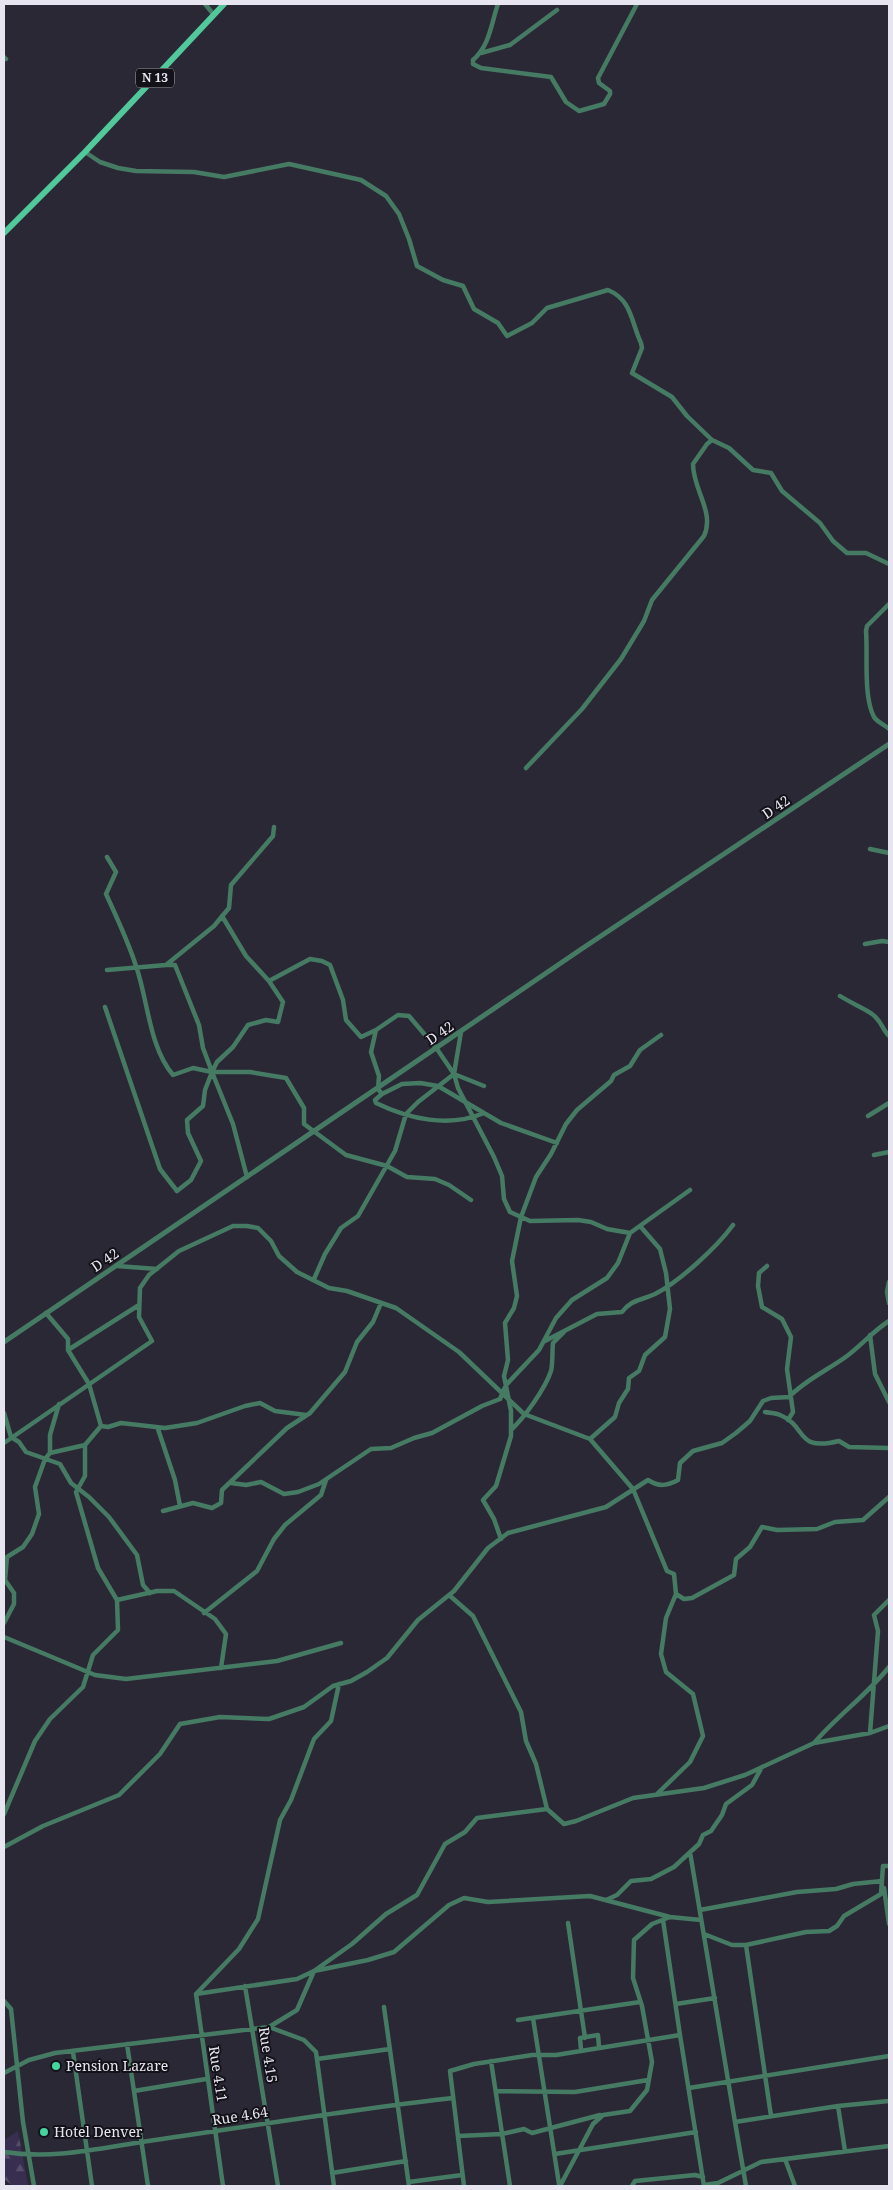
<svg xmlns="http://www.w3.org/2000/svg" width="893" height="2190" font-family="'Noto Serif',serif">
	<style>
		.forest { fill: url(#forest-firs) }
		.lines { fill: none; stroke-linecap: round; stroke-linejoin: round }
		.minor { stroke: #457a63; stroke-width: 4.5 }
		.tertiary { stroke: #457a63; stroke-width: 5 }
		.primary { stroke: #52c99a; stroke-width: 6 }
		.poi-dot { fill: #45d49f; stroke: #131218; stroke-width: 2 }
		.labels { text-anchor: middle; stroke-width: 4; stroke-linejoin: round; paint-order: stroke }
		.shield { fill: #131218; stroke: #a7a6ae; stroke-width: 1 }
		.shield-label { font-size: 12px; font-weight: bold; fill: #e7e5ef }
		.street-label { font-size: 14px; fill: #e7e5ef; stroke: #131218 }
		.poi-label { font-size: 14px; fill: #e7e5ef; stroke: #131218; text-anchor: start }
	</style>
	<defs>
		<pattern id="forest-firs" width="22" height="20" patternUnits="userSpaceOnUse" patternTransform="scale(1.25)"><rect width="22" height="20" fill="#382f50"/><path d="M5 1l3.5 6h-7zM16 11l3.5 6h-7z" fill="#554d6a"/></pattern>
	</defs>
	<rect width="100%" height="100%" fill="#2b2836"/>
	<path class="forest" d="M18,2131L28,2186H13L4,2179V2140Z"/>
	<g class="lines">
		<path class="minor" d="M205,4L214,15
			M498,4C491,24 490,45 473,60V64L481,68L551,77L566,102L579,111L604,104L610,94V91L599,83L598,78L637,4
			M481,53L510,45L557,10
			M4,57L6,59
			M85,152L100,162L118,168L136,171L194,172L224,177L289,164L361,180L386,196L399,214L409,239L417,266L443,280L463,286L474,309L498,323L507,336L532,323L547,308L608,290C632,300 631,322 641,343L642,348L632,373L672,397L687,416L712,440
			M889,604L867,626L866,631C868,655 863,696 874,717C877,722 885,725 889,729
			M526,768L582,709L621,659L644,621L652,600L704,536C715,512 693,490 693,464L707,444L712,440L729,448L753,470L771,473L782,491L820,523L833,541L847,553H866L889,564
			M870,849L889,853
			M222,916L246,956L269,981
			M865,944L882,941L889,942
			M166,965H175L199,1025L203,1048L212,1072L217,1062L233,1047L248,1025L266,1020L278,1022L283,1002L269,981L310,959L322,961L330,965L343,1000L346,1020L361,1037L376,1030
			M107,970L166,965L214,926L229,908L231,885L273,836L274,827
			M840,996C849,1002 866,1009 872,1014C881,1020 882,1029 889,1036
			M105,1007L160,1169L177,1191L191,1180L201,1161L188,1133L187,1120L203,1106L205,1090L212,1072L193,1068L173,1075C149,1047 148,1000 136,966C128,941 117,918 106,894L116,872L107,857
			M461,1032L454,1074L458,1088L494,1157L502,1176L504,1199L510,1212L530,1221L578,1220L591,1222L607,1229L630,1233
			M484,1086L454,1074L437,1049L409,1016L398,1015L376,1030L371,1052L379,1076L378,1089L382,1094L402,1084L420,1083L438,1086L501,1123L557,1143
			M382,1094L375,1100L376,1103C409,1119 449,1128 484,1113
			M868,1116L889,1103
			M874,1155L889,1152
			M247,1177L233,1124L212,1072H250L286,1078L304,1108V1124L346,1155L387,1166L407,1177L435,1179L449,1185L471,1200
			M117,1266L157,1269
			M767,1266L759,1273L758,1286L762,1307L782,1319L791,1337L787,1369L793,1412L788,1420
			M314,1279L325,1254L341,1228L358,1216L395,1151L406,1114L418,1102L454,1074
			M889,1282L887,1292L889,1303
			M870,1335L875,1374L889,1402
			M545,1341L597,1314L622,1312C632,1299 640,1301 655,1294C679,1282 717,1247 733,1225
			M68,1350L139,1305
			M765,1412C770,1413 776,1413 780,1415C808,1426 794,1452 839,1441L849,1447L889,1448
			M4,1413L11,1437L19,1442L26,1452L60,1464L71,1483L89,1497L109,1517L137,1555L143,1585L150,1593
			M101,1426L108,1427L121,1423L165,1428L197,1423L245,1406L260,1403L275,1411L306,1415
			M158,1429L175,1480L180,1506
			M511,1430C524,1418 545,1389 551,1371C553,1363 552,1351 553,1343L564,1332
			M590,1439L615,1417L619,1403L628,1389L629,1378L639,1371L645,1355L665,1337L670,1309L666,1273L660,1249L640,1226
			M4,1443L152,1341L139,1317L140,1288L149,1275L179,1251L233,1226H247L258,1228L271,1241L279,1256L297,1272L329,1288L347,1291L396,1308L459,1352L524,1414L590,1439L633,1489L667,1571L674,1574L676,1594L666,1618L661,1654L666,1672L693,1694L703,1736L690,1762L657,1794
			M50,1453L85,1445
			M231,1483L246,1485L261,1482L284,1494L298,1492L319,1484L371,1449L391,1448L414,1438L432,1433L482,1406L500,1399L506,1385L539,1350L556,1318L572,1300L607,1278L618,1263L630,1233L690,1190
			M163,1511L193,1503L212,1508L221,1503L222,1490L287,1428L310,1413L345,1372L357,1342L373,1322L381,1303
			M501,1539L494,1519L483,1500L496,1486L511,1436V1411L504,1376L508,1360L505,1323L514,1308L517,1296L512,1261L521,1217L536,1177L551,1154L566,1124L577,1110L611,1081L614,1075L630,1066L640,1050L661,1035
			M676,1594L684,1599L692,1598L734,1575L736,1559L750,1547L762,1527L777,1530L817,1529L835,1522L863,1520L889,1497
			M449,1595L473,1616L521,1712L526,1741L536,1764L547,1809
			M117,1600L157,1591H174L215,1619L226,1634L221,1668
			M204,1613L257,1571L274,1539L285,1525L321,1495L326,1480
			M4,1623L14,1604V1593L5,1580L7,1557L23,1547L32,1534L39,1514L35,1487L45,1459L50,1453V1435L59,1404
			M4,1637L95,1675L126,1679L277,1661L341,1643
			M870,1733L878,1631L874,1615L889,1600
			M815,1742C838,1715 867,1695 889,1667
			M4,1814L35,1741L50,1719L83,1687L93,1655L118,1630L117,1600L98,1568L76,1492L85,1476V1445L101,1426L89,1384L68,1350V1339L46,1313
			M4,1847L43,1826L119,1795L160,1754L180,1724L220,1717L269,1719L304,1707L333,1686L351,1681L367,1672L387,1658L418,1620L454,1591L488,1548L508,1533L606,1507L648,1480C659,1487 667,1486 678,1480L680,1463L693,1451L722,1443L736,1433L750,1421L763,1401L771,1398L789,1397C805,1380 828,1370 847,1356C862,1345 873,1331 889,1321
			M690,1852L735,2122L838,2106L889,2101
			M884,1888L889,1924
			M606,1900L617,1895L631,1881L651,1879L674,1867L699,1844L703,1835L711,1831L722,1815L726,1804L752,1785L762,1767
			M700,1910L797,1892L836,1889L853,1884L882,1881
			M663,1920L680,2035
			M568,1923L585,2038
			M704,1934L732,1945H746L806,1932L829,1931L837,1926L844,1916L881,1894L883,1866H889
			M746,1945L771,2116
			M245,1986L278,2186
			M197,1993L239,1949L258,1919L280,1820L291,1800L314,1739L331,1721L339,1684
			M196,1994L297,1979L314,1971L352,1944L386,1914L417,1895L445,1844L465,1832L477,1818L547,1809L564,1824L576,1821L633,1798L704,1788L745,1775L814,1743L870,1733L889,1726
			M196,1994L223,2186
			M4,2001L11,2009L23,2122L34,2186
			M676,2004L715,1998
			M384,2007L409,2186
			M533,2018L559,2184
			M518,2020L640,2002
			M269,2027L304,2040L316,2052L334,2186
			M127,2044L148,2186
			M581,2050L580,2038L598,2035L599,2047
			M73,2052L92,2186
			M317,2059L390,2049
			M491,2061L510,2186
			M4,2073L29,2060L55,2053L269,2027L297,2010L314,1971L368,1960L394,1952L449,1905L464,1898L488,1902L590,1896L670,1917L701,1920
			M689,2088L889,2056
			M134,2091L206,2079
			M496,2091L575,2092L648,2080
			M838,2106L845,2151
			M735,2122L746,2186
			M458,2136L502,2134L524,2129L532,2133L600,2115
			M4,2152C56,2160 104,2147 155,2140C254,2126 353,2109 453,2098
			M555,2154L696,2132
			M785,2159L795,2186
			M332,2173L406,2161
			M409,2182L462,2175
			M704,2185L718,2183L761,2162L889,2146
			M464,2186L450,2071L474,2064L532,2055H556L680,2035L704,2186
			M560,2186L593,2124L603,2115L630,2111L647,2090L652,2062L642,2006L633,1978L634,1940L652,1924L670,1917
			M632,2186L635,2181L695,2175L703,2177"/>
		<path class="tertiary" d="M4,1342L580,950L889,744"/>
		<path class="primary" d="M4,233L85,152L224,4"/>
	</g>
	<g class="poi-dot">
		<circle cx="56" cy="2066" r="5"/>
		<circle cx="44" cy="2132" r="5"/>
	</g>
	<g class="labels">
		<rect class="shield" x="136" y="68.5" width="38" height="19" rx="4"/>
		<g class="shield-label">
			<text x="155" y="82">N 13</text>
		</g>
		<g class="street-label">
			<text transform="translate(776 807) rotate(-34)" y="5">D 42</text>
			<text transform="translate(440 1033) rotate(-34)" y="5">D 42</text>
			<text transform="translate(105 1260) rotate(-34)" y="5">D 42</text>
			<text transform="translate(268 2055) rotate(81)" y="5">Rue 4.15</text>
			<text transform="translate(218 2074) rotate(81)" y="5">Rue 4.11</text>
			<text transform="translate(240 2116) rotate(-9)" y="5">Rue 4.64</text>
		</g>
		<g class="poi-label">
			<text x="66" y="2071">Pension Lazare</text>
			<text x="54" y="2137">Hotel Denver</text>
		</g>
	</g>
	<rect width="893" height="2190" fill="none" stroke="#e7e5ef" stroke-width="10"/>
</svg>
